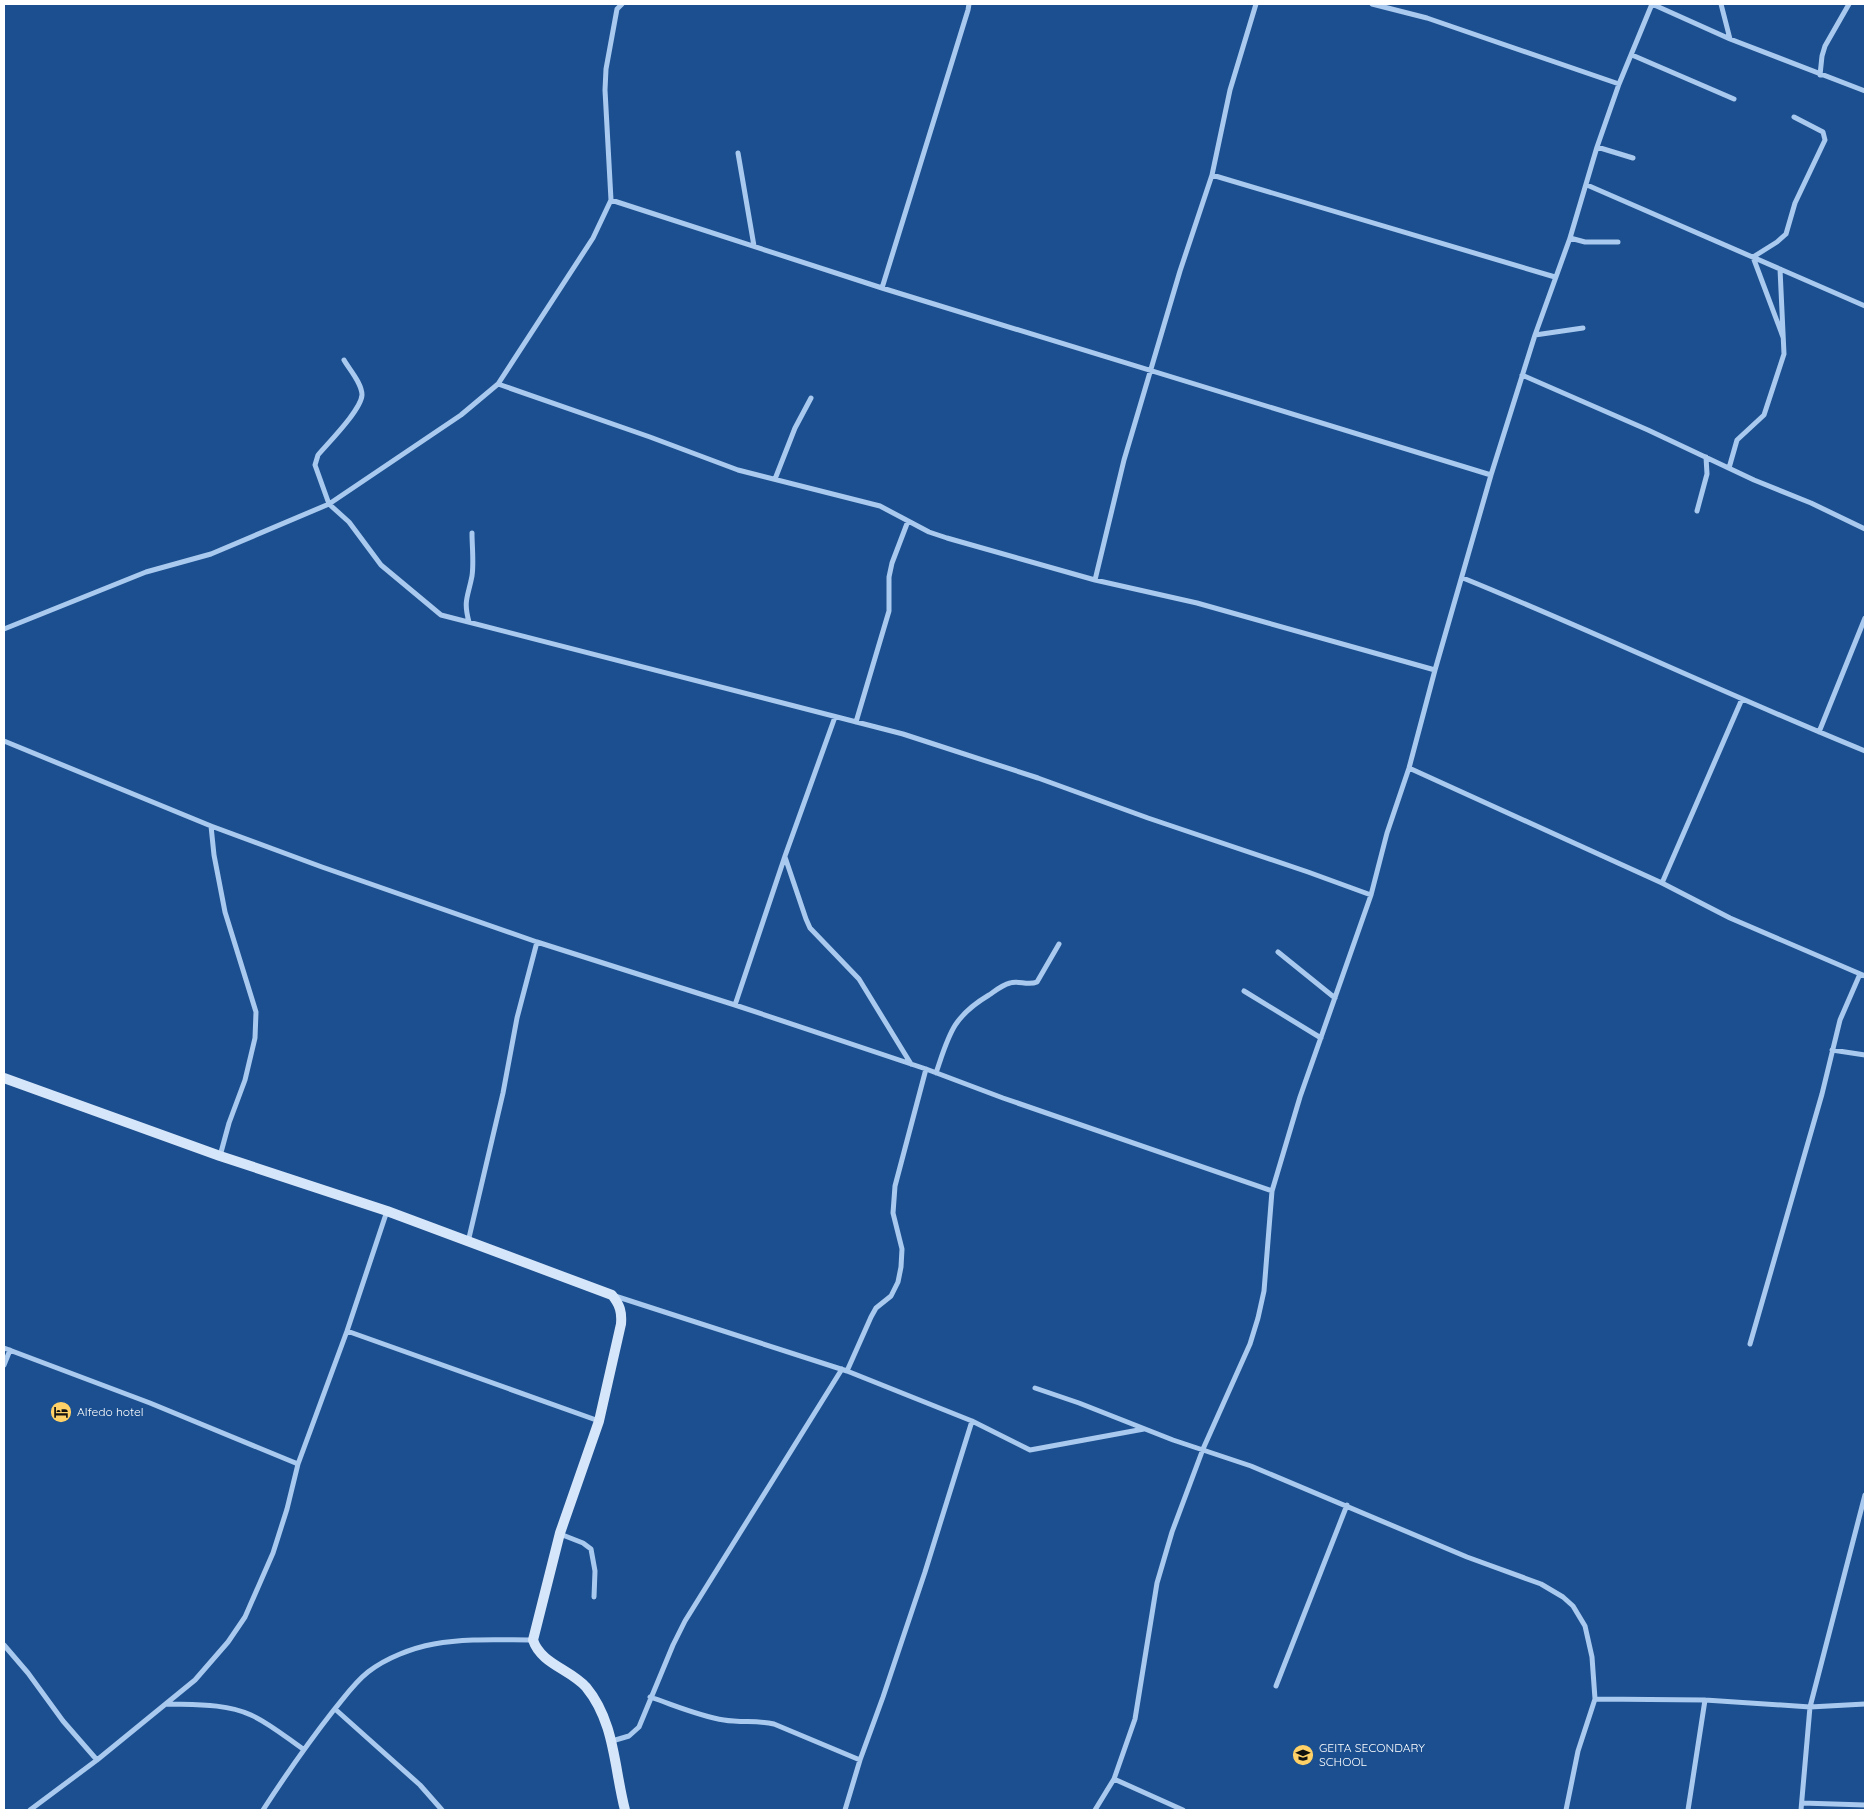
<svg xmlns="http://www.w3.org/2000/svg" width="1869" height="1814" font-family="Quicksand,sans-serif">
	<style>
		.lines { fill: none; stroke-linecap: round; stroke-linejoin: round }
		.street { stroke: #a9c9ee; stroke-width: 5 }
		.secondary { stroke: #d6e6fa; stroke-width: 10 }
		.labels { text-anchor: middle; stroke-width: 4; stroke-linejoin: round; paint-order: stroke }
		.poi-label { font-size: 12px; fill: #fff; stroke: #1b4f8f; text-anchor: start }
	</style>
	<rect width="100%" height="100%" fill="#1b4f8f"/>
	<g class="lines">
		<path class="street" d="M1372,4L1427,18L1619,84
			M1652,4L1730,39L1865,91
			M1721,4L1730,39
			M1632,55L1734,99
			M1820,75L1822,56L1825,46L1849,4
			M1597,147L1633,158
			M738,153L754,246
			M1212,175L1555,277
			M1587,185L1865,306
			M611,200L882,288L1491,475
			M1570,238L1585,242H1618
			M882,288L968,10L969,4
			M1535,335L1583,328
			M1783,337L1753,257L1777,242L1786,234L1795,203L1825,140L1823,132L1794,117
			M344,360C349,369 362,383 362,395C361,410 329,442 318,455L315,465L329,504L349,522L381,565L441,615L903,734L1038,778L1148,818L1308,872L1371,895
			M1522,375L1648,430L1754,480L1811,503L1865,529
			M498,384L650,437L738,470L880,506L929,532L947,538L1095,580L1197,603L1435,670
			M1729,468L1737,440L1764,415L1784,354L1780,269
			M775,479L795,428L811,398
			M1697,511L1707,474L1706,457
			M1463,578C1598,633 1730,696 1865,751
			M1095,580L1124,460L1180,271L1212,175L1230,90L1256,4
			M469,622C463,600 468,597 472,576C474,562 472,547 472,533
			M4,629L146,572L211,554L329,504L461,415L498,384L593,238L611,200L605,90L606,69L617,9L622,4
			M856,722L889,611V577L892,563L908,521
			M1819,732L1865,618
			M4,741L211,826L322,867L537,942L735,1005L926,1069L1003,1098L1272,1191
			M1409,768L1662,883L1730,918L1865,976
			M211,826L214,855L225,912L256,1012L255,1038L245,1080L229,1123L220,1156
			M785,857L806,919L810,928L859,979L911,1064
			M1662,883L1742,699
			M1278,952L1335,998
			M1244,991L1321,1038
			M735,1005L785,856L835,717
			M1832,1050L1865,1055
			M936,1073C949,1035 952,1017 989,995C995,991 1002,985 1010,983C1018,980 1028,986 1037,982L1059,944
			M468,1242L503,1093L517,1018L537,942
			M615,1296L847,1371L972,1421L1030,1450L1144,1429
			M347,1331L599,1421
			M1750,1344L1822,1094L1840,1020L1860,974
			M4,1348L150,1403L298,1464
			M4,1365L10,1350
			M847,1371L871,1317L876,1308L891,1296L898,1282L901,1267L902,1249L893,1213L895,1186L926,1069
			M1035,1388L1079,1403L1173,1440L1251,1466L1467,1557L1541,1584L1563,1597L1573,1606L1585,1626L1592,1657L1595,1699L1578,1751L1566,1810
			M560,1534L583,1543L591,1549L595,1571L594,1597
			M4,1645L28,1673L63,1721L97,1760
			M1276,1686L1347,1505
			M650,1697C674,1705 699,1716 724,1720C741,1723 758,1720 774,1724L860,1760
			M1595,1699L1705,1700L1810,1707L1865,1704
			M166,1704C193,1705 225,1703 251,1715C269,1723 287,1738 303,1749
			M335,1709L420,1785L442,1810
			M612,1741L629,1736L639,1727L673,1645L685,1621L842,1369
			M1114,1779L1183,1810
			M1802,1803L1865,1805
			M30,1810L97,1760L195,1680L228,1642L245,1617L273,1553L287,1509L298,1464L347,1331L387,1211
			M263,1810C285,1776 308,1743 333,1711C344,1698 354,1683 368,1672C386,1658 412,1648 434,1644C466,1638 500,1640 533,1640
			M845,1810L860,1760L883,1697L925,1572L972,1421
			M1095,1810L1114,1779L1135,1719L1157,1583L1172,1532L1203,1449L1250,1344L1258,1318L1264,1291L1272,1191L1300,1097L1371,895L1387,833L1409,768L1435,670L1491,475L1535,335L1570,238L1597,147L1619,84L1652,4
			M1688,1810L1705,1700
			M1801,1810L1810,1707L1865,1495"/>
		<path class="secondary" d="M4,1078L220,1156L387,1211L612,1295C620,1305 622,1312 621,1324L599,1421L560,1533L533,1640C541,1664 570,1669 586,1687C615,1722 614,1768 625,1810"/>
	</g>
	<defs>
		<g id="hotel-disc" transform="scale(1.125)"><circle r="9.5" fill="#ffd166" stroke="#1b4f8f"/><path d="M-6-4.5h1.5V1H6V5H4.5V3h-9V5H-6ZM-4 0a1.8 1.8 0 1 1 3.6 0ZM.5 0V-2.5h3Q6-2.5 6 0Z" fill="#111"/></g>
		<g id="school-disc" transform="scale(1.125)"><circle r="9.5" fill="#ffd166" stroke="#1b4f8f"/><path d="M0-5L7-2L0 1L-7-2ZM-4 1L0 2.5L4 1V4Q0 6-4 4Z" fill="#111"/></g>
	</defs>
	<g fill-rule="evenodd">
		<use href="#hotel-disc" x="61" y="1412"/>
		<use href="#school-disc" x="1303" y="1755"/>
	</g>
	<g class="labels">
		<g class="poi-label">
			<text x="77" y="1416">Alfedo hotel</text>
			<text x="1319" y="1752">GEITA SECONDARY<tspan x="1319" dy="14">SCHOOL</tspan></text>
		</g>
	</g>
	<rect width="1869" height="1814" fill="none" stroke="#ffffff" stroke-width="10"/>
</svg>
